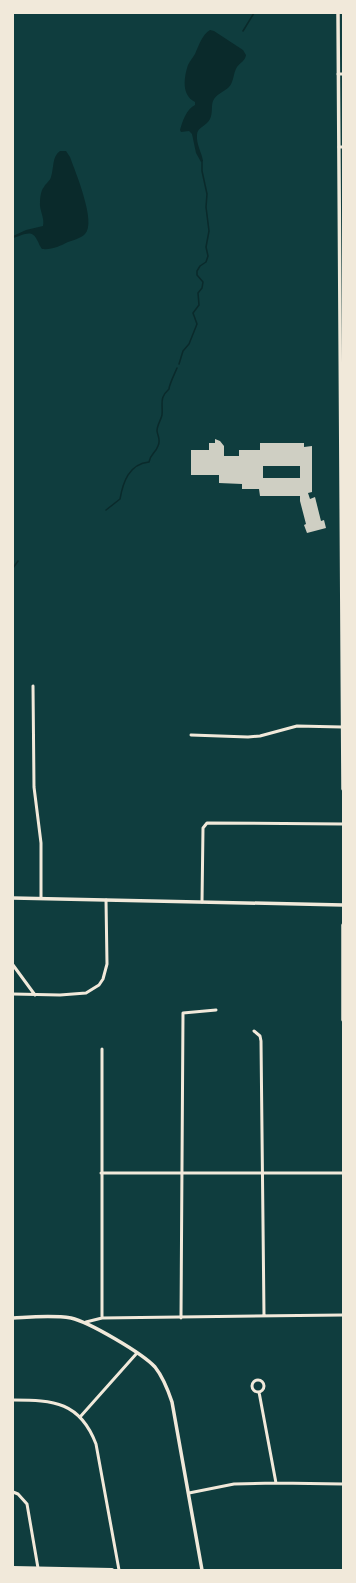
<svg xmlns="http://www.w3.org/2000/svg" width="356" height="1583" font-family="'DejaVu Sans',sans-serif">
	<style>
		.water { fill: #0a2a2b }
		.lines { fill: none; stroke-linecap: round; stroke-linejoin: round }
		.stream { stroke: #0a2a2b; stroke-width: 1.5 }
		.building { fill: #cfcfc3; fill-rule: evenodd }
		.minor { stroke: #f1e9da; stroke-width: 3 }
		.tertiary { stroke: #f1e9da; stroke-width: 3.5 }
		.secondary { stroke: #f1e9da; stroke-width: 4 }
	</style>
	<rect width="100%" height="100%" fill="#0f3d3e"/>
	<path class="water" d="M210,30L214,31L243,50L246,55C245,61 241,62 237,67C233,73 234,82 229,87C224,92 216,94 213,101C211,106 213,113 210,119C207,126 197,127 197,135C196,144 202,153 203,161L201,162L196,153L192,134L189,131L181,132L180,130C183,120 186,110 195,105V102C181,95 184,77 188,65C190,61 193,57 195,54C199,45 202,35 210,30Z
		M60,151H66L70,157C75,171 97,223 85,234C81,238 74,240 68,242C60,246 52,250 42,249C39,245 39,243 37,240C32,228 22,236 13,238V236L26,230L43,226C45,218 39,210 40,202C40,198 41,190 44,187C46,183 50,181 51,177C54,168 52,156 60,151Z"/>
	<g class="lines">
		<path class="stream" d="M243,31L254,13
			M179,364L183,351L189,344L197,324L193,313L199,305L198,293L202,288L203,282L197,275V271L200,266L206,262L208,256L206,247L209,231L206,207L207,194L202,171V161
			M106,510L120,499C123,482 129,464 149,462C151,453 155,454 158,446C161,440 158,437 157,431C157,425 161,420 162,415C163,403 159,398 169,389C169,385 175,373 177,368
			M13,568L18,561"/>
	</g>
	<path class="building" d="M215,439L220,441L224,446V456H239V450H260V443H304V447L312,446V492L308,493L310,499L315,497L321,521L324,520L326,528L307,533L304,525L306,524L300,501V496H260L259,489H242V484L219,483V475H191V450H209V443H215ZM263,466H300V478H263Z"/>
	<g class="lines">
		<path class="minor" d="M338,74H343
			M339,147H343
			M33,686L34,787L41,843V898
			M191,735L248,737L260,736L297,726L342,727
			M202,902L203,828L207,823L343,824
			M13,965L35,995
			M13,994L60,995L86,993L99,985L103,979L107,964L106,900
			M254,1031L260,1036L261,1041L264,1315
			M102,1049V1318
			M101,1173H343
			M181,1318L183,1013L216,1010
			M86,1322L102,1318L343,1315
			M252 1386a6 6 0 1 1 12 0a6 6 0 1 1-12 0Z
			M259,1392L276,1483
			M13,1400C54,1400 80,1402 96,1444L119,1570
			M80,1417L137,1353
			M13,1492L18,1494L27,1504L38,1568
			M189,1493L234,1484L276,1483L343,1484"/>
		<path class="tertiary" d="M338,13L343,789
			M13,898L343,905
			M343,925V1020
			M13,1318C32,1317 52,1315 71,1318C89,1322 142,1353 155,1367C163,1377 168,1390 172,1402L202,1570"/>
		<path class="secondary" d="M13,1568L112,1570"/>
	</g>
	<rect width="356" height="1583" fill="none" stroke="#f1e9da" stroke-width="28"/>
</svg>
